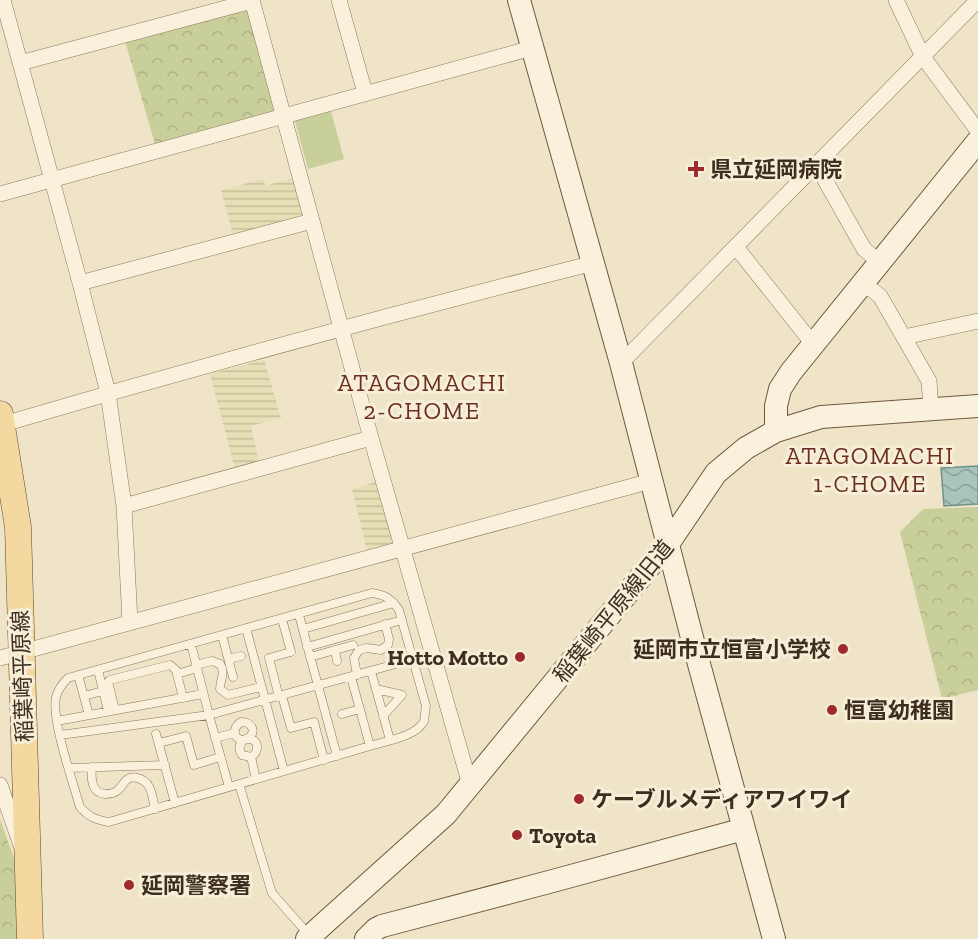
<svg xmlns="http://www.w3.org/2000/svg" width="978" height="939" font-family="'Zilla Slab','Noto Sans JP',serif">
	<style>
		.farmland { fill: url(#farmland-rules) }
		.forest { fill: url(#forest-crowns) }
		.garden { fill: #c9cf9b }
		.water { fill: url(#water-waves); stroke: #6f938a; stroke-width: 1.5 }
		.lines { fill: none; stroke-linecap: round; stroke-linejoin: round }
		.lane-casing { stroke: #8d765c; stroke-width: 9 }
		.street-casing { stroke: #8d765c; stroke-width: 16 }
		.secondary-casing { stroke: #6f573f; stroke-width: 24 }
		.primary-casing { stroke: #5b4430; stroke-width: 27 }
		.lane { stroke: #faf1dc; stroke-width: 8 }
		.street { stroke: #faf1dc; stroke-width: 15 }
		.secondary { stroke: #faf1dc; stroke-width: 22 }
		.primary { stroke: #f3d9a0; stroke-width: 26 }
		.poi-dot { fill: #9e2a2b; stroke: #f7eed8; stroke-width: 2 }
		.labels { text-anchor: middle; stroke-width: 6; stroke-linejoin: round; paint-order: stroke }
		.poi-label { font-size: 22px; font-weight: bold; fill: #3d2e20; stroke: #f7eed8; text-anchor: start }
		.street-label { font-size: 22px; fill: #3d2e20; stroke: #f7eed8 }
		.neighbourhood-label { font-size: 24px; letter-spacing: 1.5px; fill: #6b2e1e; stroke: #f7eed8 }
	</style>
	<defs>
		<pattern id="farmland-rules" width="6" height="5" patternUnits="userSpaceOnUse" patternTransform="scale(1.5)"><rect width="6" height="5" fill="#e6deb5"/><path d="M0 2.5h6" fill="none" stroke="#c6bf9b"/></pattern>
		<pattern id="forest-crowns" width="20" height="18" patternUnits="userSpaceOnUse" patternTransform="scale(1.5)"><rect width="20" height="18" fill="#c9cf9b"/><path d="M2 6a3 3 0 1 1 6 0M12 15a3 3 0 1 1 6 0" fill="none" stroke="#aeb285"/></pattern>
		<pattern id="water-waves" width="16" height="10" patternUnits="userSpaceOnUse" patternTransform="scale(1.5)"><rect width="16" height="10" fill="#a9c4bc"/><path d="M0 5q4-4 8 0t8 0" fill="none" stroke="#8ba098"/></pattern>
	</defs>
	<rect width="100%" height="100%" fill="#f0e4c8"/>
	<path class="farmland" d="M295,177L304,211L301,217L233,235L221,190L264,179L265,186Z
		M264,360L281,418L251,426L259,463L235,469L210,374Z
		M379,481L393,541L391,546L367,551L352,489Z"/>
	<path class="forest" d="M245,8L250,11L276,107L273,112L155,144L125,41Z
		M978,507V690L942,699L900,532L923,509Z
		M0,819L18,869L19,939H0Z"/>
	<path class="garden" d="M331,111L344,159L308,169L295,121Z"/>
	<path class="water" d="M978,466V504L944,506L941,468Z"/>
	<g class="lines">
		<g class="lane-casing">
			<path id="lane" d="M372,593C386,595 391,599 399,610L426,706C425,710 425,717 424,721C416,737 386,741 370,746L109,822C96,820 89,817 80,807C73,782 51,720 56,697C58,689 62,684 68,678Z
				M299,615L337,756
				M246,628L284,771
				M303,629L394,603
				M222,635L233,677
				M191,644L209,715L229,787
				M307,647L402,620
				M335,650L337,661
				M310,657L353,645
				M229,659L241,656
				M196,665L212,661L220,664C226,673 220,679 220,689L228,695L261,687
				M98,670L108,711
				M371,671L390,740
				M177,674L197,668
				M78,675L89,715
				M357,675L354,658L359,650L367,648L381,650L388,645L389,639L385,624
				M351,677L370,746
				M376,689L402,695L383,716
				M84,696L103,691
				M282,696L291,728L314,722L324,760
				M279,697L269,658L291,652L282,619
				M115,710L108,682L110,680L170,665L176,670L183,698
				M342,714L360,709
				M57,721L203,694
				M156,734L175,803
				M60,735L209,715L414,659
				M215,738L235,733
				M244,740C239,744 238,749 242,755L251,757C258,753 261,740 249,739C243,738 245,742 239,739C231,734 235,726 241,722C253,722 257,733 247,739
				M159,743L186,736L194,765L220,757
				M251,757L256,779
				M92,767C91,778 91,793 105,794C109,794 115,793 118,790C122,787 124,781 128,779C131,777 134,777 137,778C152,781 152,796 155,809
				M69,768L165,765
				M239,784L272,893L309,935"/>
		</g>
		<g class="street-casing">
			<path id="street" d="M3,0L80,283L108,393L124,506L130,622
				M252,0L371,438L470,785
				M339,0L365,93
				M896,0L923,57L978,131
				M20,63L252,1
				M816,164L864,249L879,262
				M0,194L532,48
				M736,247L813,344
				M80,283L312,221
				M863,283L880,296L929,381L931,409
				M904,337L978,321
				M621,363L978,0
				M0,425C197,367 395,313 594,263
				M124,506L371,438
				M0,658L651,481
				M0,785L21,845"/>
		</g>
		<g class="secondary-casing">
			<path id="secondary" d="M519,0L621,363L696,653L774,939
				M776,431V406L780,389L791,372L978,141
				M307,939L446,814L668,544L716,473L746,448L776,431L821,417L978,406
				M366,939L376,929L382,926L549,882L744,829"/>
		</g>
		<g class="primary-casing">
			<path id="primary" d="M0,414L18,527L30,939"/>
		</g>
		<use href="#lane" class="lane"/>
		<use href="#street" class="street"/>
		<use href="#secondary" class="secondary"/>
		<use href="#primary" class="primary"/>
	</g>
	<g class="poi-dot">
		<path d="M693 160h6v6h6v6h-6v6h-6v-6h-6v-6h6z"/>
		<circle cx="843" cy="649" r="6"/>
		<circle cx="520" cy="657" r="6"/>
		<circle cx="832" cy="710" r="6"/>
		<circle cx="579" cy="799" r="6"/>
		<circle cx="517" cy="835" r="6"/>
		<circle cx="129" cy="885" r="6"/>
	</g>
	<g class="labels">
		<g class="poi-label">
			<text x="710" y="177">県立延岡病院</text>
			<text x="831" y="657" text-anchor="end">延岡市立恒富小学校</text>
			<text x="508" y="665" text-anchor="end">Hotto Motto</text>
			<text x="844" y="718">恒富幼稚園</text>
			<text x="591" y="807">ケーブルメディアワイワイ</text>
			<text x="529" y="843">Toyota</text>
			<text x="141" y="893">延岡警察署</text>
		</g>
		<g class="street-label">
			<text transform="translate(613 611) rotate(-51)" y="8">稲葉崎平原線旧道</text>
			<text transform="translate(22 676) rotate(-92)" y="8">稲葉崎平原線</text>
		</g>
		<g class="neighbourhood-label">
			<text x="422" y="391">ATAGOMACHI<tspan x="422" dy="28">2-CHOME</tspan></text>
			<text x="870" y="464">ATAGOMACHI<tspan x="870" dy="28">1-CHOME</tspan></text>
		</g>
	</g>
</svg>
